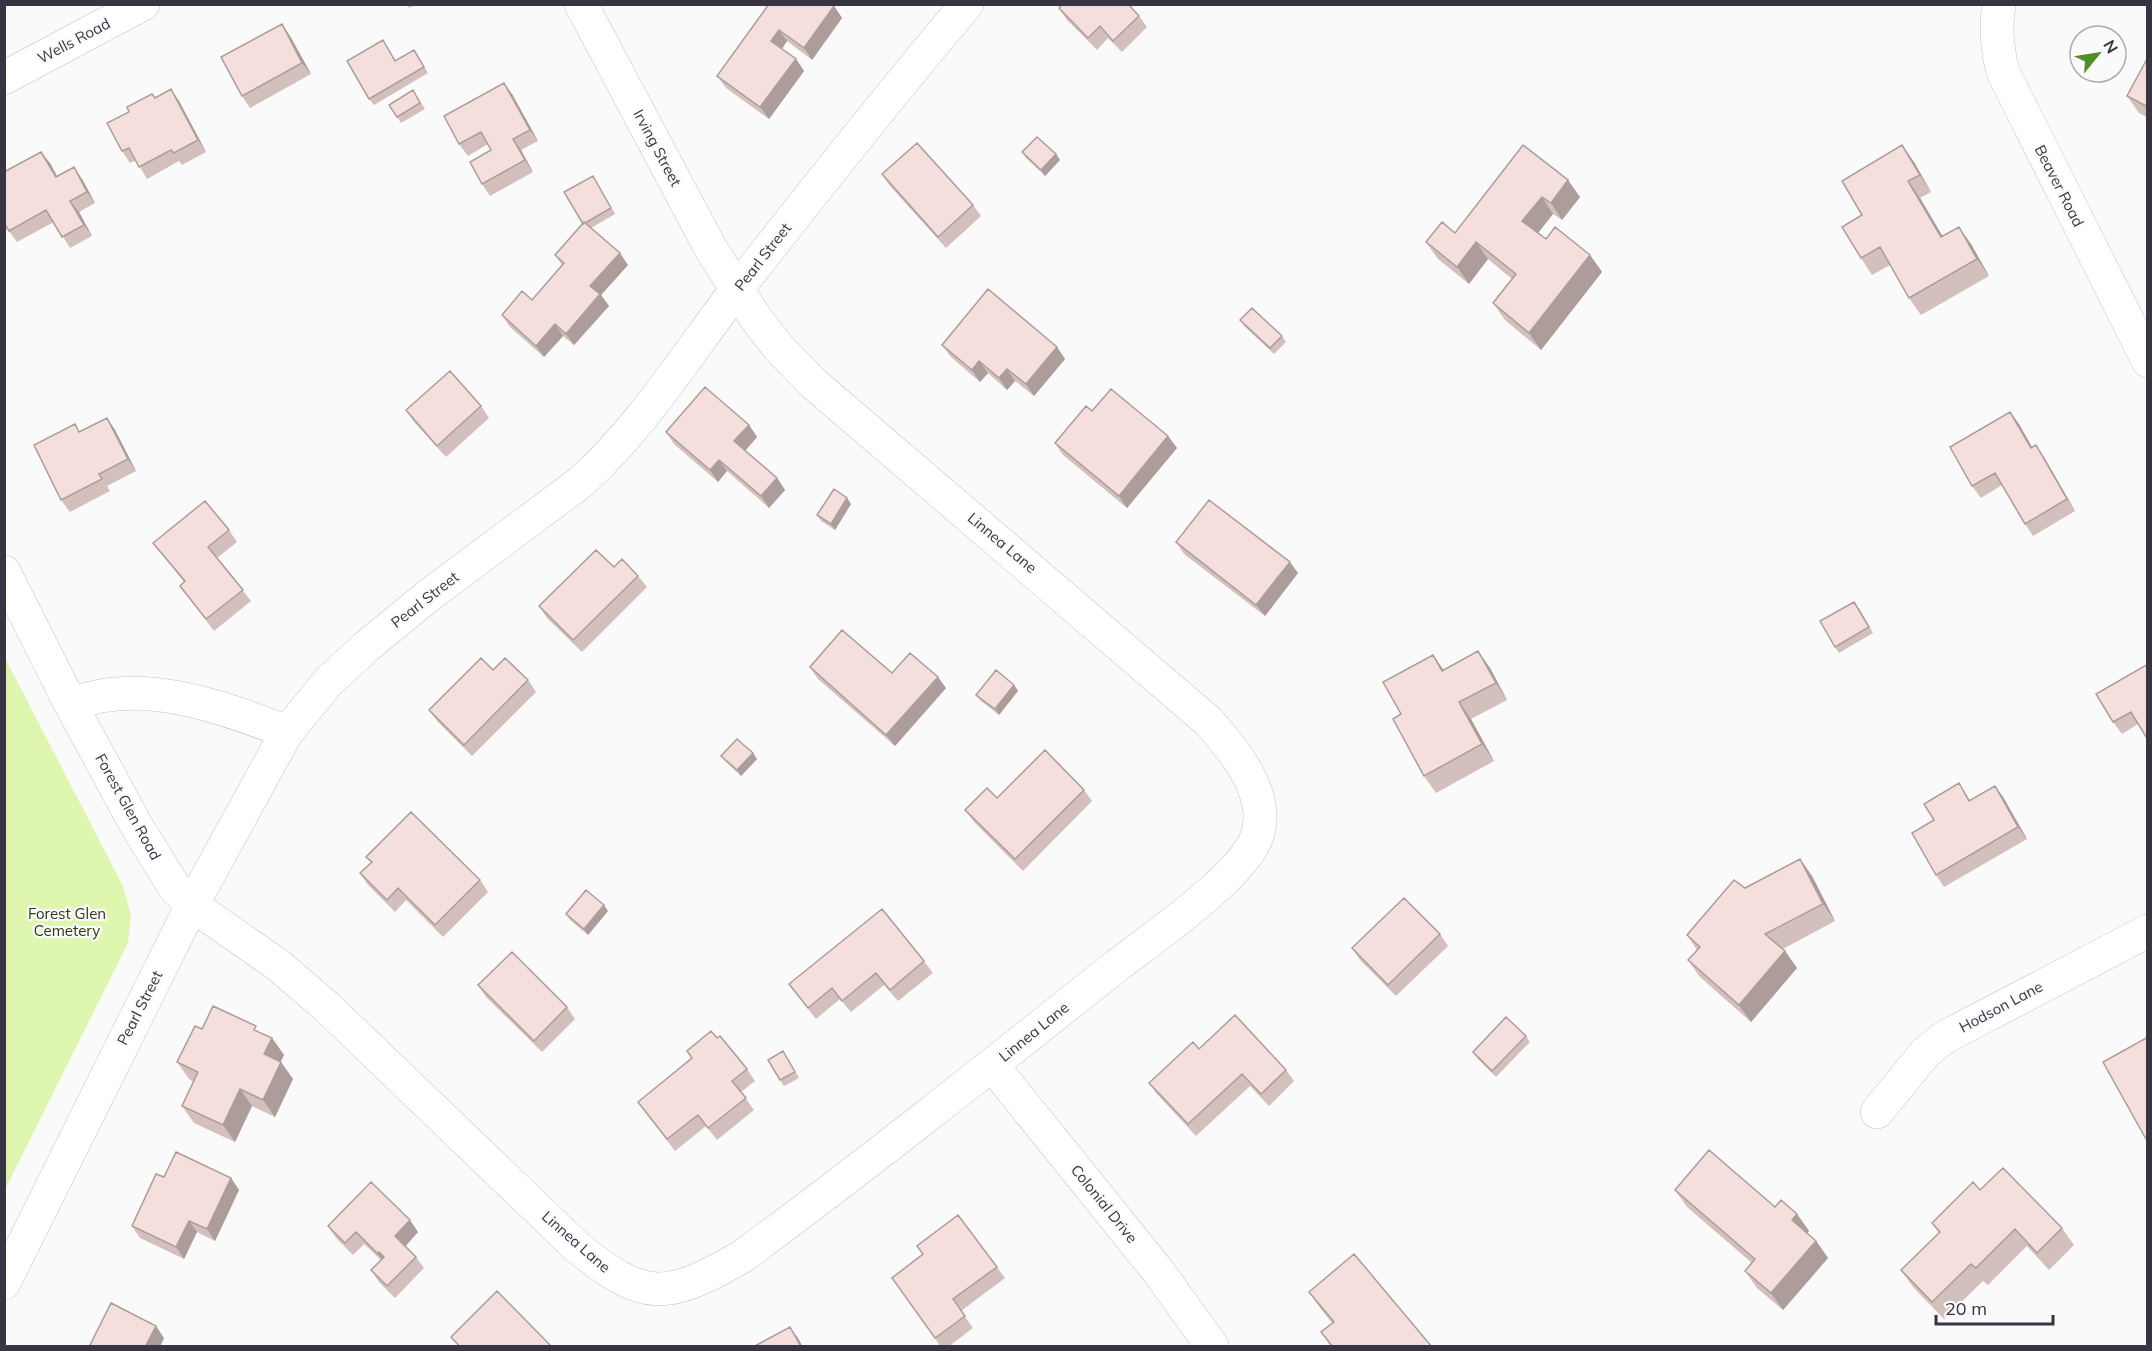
<svg xmlns="http://www.w3.org/2000/svg" width="2152" height="1351" font-family="Mulish,sans-serif">
	<style>
		.green { fill: #dff6af }
		.lines { fill: none; stroke-linecap: round; stroke-linejoin: round }
		.minor-casing { stroke: #c9bdde; stroke-width: 34 }
		.minor { stroke: #fff; stroke-width: 33 }
		.wall { fill: #d3c0bd }
		.shaded-wall { fill: #ac9c9a }
		.building { fill: #f5dfdc; stroke: #ac9c9a; stroke-width: 1.5 }
		.labels { text-anchor: middle; stroke-width: 4.5; stroke-linejoin: round; paint-order: stroke }
		.street-label { font-size: 15px; fill: #393442; stroke: #fafafa }
		.park-label { font-size: 15px; fill: #2d3810; stroke: #fafafa }
	</style>
	<rect width="100%" height="100%" fill="#fafafa"/>
	<path class="green" d="M4,656L123,886L131,916L128,943L5,1190Z"/>
	<g class="lines">
		<g class="minor-casing">
			<path id="minor" d="M1999,4C1995,28 1997,49 2003,72L2148,361
				M4,78L143,4
				M4,572L71,705C139,676 223,707 287,732
				M71,705L136,825L175,888L192,905L278,965L328,1008L576,1246C645,1303 667,1300 743,1256C869,1163 992,1065 1115,967C1150,940 1244,876 1257,836C1271,794 1234,750 1208,721L813,383L778,347L755,317L711,249L581,4
				M992,1065L1158,1271L1212,1346
				M1877,1112L1926,1052L1945,1037L2148,931
				M4,1283L192,905L287,732L329,681L367,646L428,596L581,482C643,426 687,354 738,288C813,192 888,97 967,4"/>
		</g>
		<use href="#minor" class="minor"/>
	</g>
	<path class="wall" d="M407,4H416L409,8Z
		M769,4L834,6L842,18L812,60L787,41L782,49L796,59L804,71L769,119L726,88L717,76Z
		M1059,8L1139,16L1147,27L1122,52L1108,38L1097,50L1067,20Z
		M290,36L311,74L250,108L242,96Z
		M383,40L396,61L414,50L428,73L374,105L369,99Z
		M2148,57V118L2139,113L2127,96Z
		M512,94L538,141L521,150L533,172L490,196L482,184L491,150L488,144L468,156L459,144Z
		M417,96L425,109L401,123L389,105Z
		M155,98L179,101L206,152L182,165L179,161L147,179L136,160L130,163L122,151Z
		M1523,145L1580,197L1562,220L1553,214L1538,233L1546,239L1590,255L1602,272L1541,350L1505,320L1493,303L1512,279L1488,259L1469,284L1438,259L1426,242L1455,233Z
		M1022,152L1056,154L1060,160L1045,176L1026,158Z
		M1914,162L1931,192L1920,198L1943,237L1971,244L1989,276L1921,315L1909,298L1890,265L1872,275L1861,258L1862,215Z
		M50,163L57,177L82,179L95,203L79,212L92,236L70,248L54,222L17,242L9,231Z
		M882,174L973,205L981,216L946,248L890,186Z
		M593,176L615,214L591,228L628,265L601,295L609,306L574,345L563,336L544,357L510,327L502,315L532,300L562,265L555,255L583,224Z
		M1240,320L1282,336L1286,342L1274,354L1244,326Z
		M942,345L1057,347L1065,359L1034,396L1015,381L1007,390L988,373L980,382L950,356Z
		M481,406L489,418L446,457L414,422L406,410Z
		M1092,411L1168,436L1177,448L1127,508L1063,455L1055,443Z
		M2010,412L2019,424L2032,447L2044,457L2075,511L2033,536L2025,524L2002,485L1981,498L1972,486Z
		M107,418L115,430L136,471L107,486L110,491L70,512L61,500Z
		M749,425L757,437L745,451L777,478L785,490L769,508L727,471L718,482L674,444L666,432Z
		M851,504L835,530L821,521L817,515Z
		M229,530L237,542L217,558L251,601L214,631L180,586L184,582L153,543Z
		M1176,542L1298,573L1265,616L1184,554Z
		M638,576L647,587L582,652L547,618L539,606Z
		M1859,608L1873,633L1839,653L1835,647Z
		M1478,651L1490,668L1507,700L1471,719L1494,761L1436,793L1424,776L1401,714L1444,669Z
		M2148,664L2138,724L2122,734L2113,722Z
		M810,667L892,673L946,688L895,746L818,679Z
		M528,680L536,692L472,756L437,721L429,710Z
		M1014,685L1018,691L999,715L981,701L976,695Z
		M721,756L757,759L741,776L726,762Z
		M1959,783L1970,800L1995,786L2003,797L2027,839L1944,887L1936,875L1934,820Z
		M1084,790L1092,801L1023,871L974,822L965,810Z
		M366,857L480,880L488,892L443,937L406,900L395,912L368,885L360,873L371,863Z
		M1800,859L1812,876L1835,921L1783,949L1785,951L1797,968L1751,1022L1700,977L1688,960L1697,950L1687,935L1745,888Z
		M608,911L588,935L570,920L566,914Z
		M1440,934L1448,946L1396,996L1360,960L1352,948Z
		M924,961L933,973L898,1001L884,985L851,1012L840,999L816,1019L789,984Z
		M478,985L567,1007L575,1019L542,1052L486,997Z
		M202,1029L260,1033L272,1038L284,1055L280,1062L293,1079L275,1117L252,1106L235,1142L194,1123L182,1106L194,1082L189,1079L177,1062Z
		M1526,1036L1530,1042L1496,1077L1477,1058L1473,1052Z
		M717,1038L747,1069L755,1081L741,1092L754,1110L717,1140L706,1126L675,1151L638,1102L692,1059L687,1051Z
		M1199,1049L1286,1070L1294,1081L1269,1106L1250,1086L1196,1136L1157,1094L1149,1083Z
		M787,1057L799,1078L784,1086L780,1080Z
		M164,1177L231,1178L239,1190L215,1241L197,1232L184,1259L140,1238L132,1226Z
		M1675,1190L1775,1207L1797,1214L1809,1231L1807,1234L1816,1241L1828,1258L1783,1310L1757,1288L1745,1271L1752,1263L1687,1207Z
		M1980,1190L2062,1228L2074,1245L2049,1270L2027,1246L1988,1285L1983,1281L1944,1319L1913,1287L1901,1270L1939,1233L1932,1223Z
		M958,1215L1005,1278L961,1311L973,1328L948,1347H941L892,1278L923,1255Z
		M328,1226L418,1232L405,1246L416,1257L424,1268L395,1298L379,1282L371,1270L381,1260L364,1244L353,1255L336,1238Z
		M1309,1292L1432,1347H1331L1321,1332L1332,1323L1321,1309Z"/>
	<path class="shaded-wall" d="M834,6L842,18L812,60L804,48Z
		M282,24L290,36L311,74L302,63Z
		M779,30L787,41L779,53L771,41Z
		M796,59L804,71L769,119L760,107Z
		M504,83L512,94L538,141L530,130Z
		M171,89L179,101L206,152L198,140Z
		M513,139L521,150L533,172L525,160Z
		M1902,145L1914,162L1931,192L1920,175Z
		M41,152L50,163L64,189L56,177Z
		M1056,154L1060,160L1045,176L1041,170Z
		M74,167L82,179L95,203L87,192Z
		M1568,180L1580,197L1562,220L1551,203Z
		M1908,181L1920,198L1953,254L1941,237Z
		M1542,197L1553,214L1534,238L1522,221Z
		M70,201L79,212L92,236L84,225Z
		M1959,227L1971,244L1989,276L1977,259Z
		M1476,242L1488,259L1469,284L1457,267Z
		M620,253L628,265L601,295L609,306L574,345L566,334L590,286Z
		M1590,255L1602,272L1541,350L1529,333Z
		M555,324L563,336L544,357L536,346Z
		M1057,347L1065,359L1034,396L1026,384Z
		M979,361L988,373L980,382L972,370Z
		M1007,369L1015,381L1007,390L999,378Z
		M2010,412L2019,424L2039,460L2031,448Z
		M107,418L115,430L136,471L128,459Z
		M749,425L757,437L743,453L734,441Z
		M1168,436L1177,448L1127,508L1119,496Z
		M2036,445L2044,457L2075,511L2067,499Z
		M719,460L727,471L718,482L710,470Z
		M777,478L785,490L769,508L761,496Z
		M847,498L851,504L835,530L831,524Z
		M1290,562L1298,573L1265,616L1256,605Z
		M1478,651L1490,668L1507,700L1496,683Z
		M1433,655L1445,672L1442,671Z
		M938,677L946,688L895,746L886,735Z
		M1014,685L1018,691L999,715L995,709Z
		M1459,702L1471,719L1494,761L1482,744Z
		M753,753L757,759L741,776L737,770Z
		M1995,786L2003,797L2027,839L2018,827Z
		M1800,859L1812,876L1835,921L1823,904Z
		M604,905L608,911L588,935L584,929Z
		M1785,951L1797,968L1751,1022L1739,1005Z
		M272,1038L284,1055L276,1071L264,1054Z
		M281,1062L293,1079L275,1117L263,1100Z
		M240,1089L252,1106L235,1142L223,1125Z
		M231,1178L239,1190L215,1241L207,1229Z
		M1797,1214L1809,1231L1803,1237L1792,1220Z
		M410,1220L418,1232L404,1248L395,1236Z
		M189,1221L197,1232L184,1259L176,1247Z
		M1816,1241L1828,1258L1783,1310L1771,1293Z
		M379,1252L388,1263L386,1266L378,1254Z
		M156,1326L164,1338L160,1347H145Z
		M790,1327L798,1338L803,1347H801Z"/>
	<path class="building" d="M769,4H832L834,6L804,48L779,30L771,41L796,59L760,107L717,76Z
		M1063,4H1128L1139,16L1113,41L1100,26L1088,38L1059,8Z
		M282,24L302,63L242,96L221,57Z
		M383,40L395,61L414,50L424,67L369,99L347,61Z
		M2148,57V107L2127,96Z
		M504,83L530,130L513,139L525,160L482,184L470,162L491,150L481,132L459,144L444,116Z
		M171,89L198,140L174,153L171,150L139,167L129,148L122,151L107,123L129,112L127,107L152,94L155,98Z
		M413,90L420,103L397,117L389,105Z
		M1037,137L1056,154L1041,170L1022,152Z
		M917,143L973,205L938,237L882,174Z
		M1523,145L1568,180L1551,203L1542,197L1522,221L1546,239L1555,227L1590,255L1529,333L1493,303L1516,274L1476,242L1457,267L1426,242L1442,222L1455,233Z
		M1902,145L1920,175L1908,181L1941,237L1959,227L1977,259L1909,298L1880,247L1861,258L1842,227L1862,215L1842,181Z
		M41,152L56,177L74,167L87,192L70,201L84,225L62,237L46,210L9,231L4,223V172Z
		M593,176L611,208L585,223L584,222L583,224L564,192Z
		M584,222L620,253L590,286L600,294L566,334L555,324L536,346L502,315L522,291L532,300L564,263L555,255Z
		M988,289L1057,347L1026,384L1007,369L999,378L979,361L972,370L942,345Z
		M1252,308L1282,336L1270,348L1240,320Z
		M450,371L481,406L437,446L406,410Z
		M705,387L749,425L734,441L777,478L761,496L719,460L710,470L666,432Z
		M1111,389L1168,436L1119,496L1055,443L1086,406L1092,411Z
		M2010,412L2031,448L2036,445L2067,499L2025,524L1995,473L1972,486L1950,447Z
		M107,418L128,459L99,474L102,479L61,500L34,445L75,424L79,432Z
		M834,489L847,498L831,524L817,515Z
		M1209,500L1290,562L1256,605L1176,542Z
		M205,501L229,530L208,547L243,590L206,619L180,586L185,581L153,543Z
		M596,550L614,567L622,559L638,576L573,640L539,606Z
		M1854,602L1869,627L1835,647L1820,621Z
		M842,630L892,673L910,653L938,677L886,735L810,667Z
		M1478,651L1496,683L1459,702L1482,744L1424,776L1393,719L1401,714L1383,682L1433,655L1442,671Z
		M481,658L493,670L505,658L528,680L464,745L429,710Z
		M2148,664V740L2131,712L2113,722L2096,694Z
		M996,670L1014,685L995,709L976,695Z
		M737,739L753,753L737,770L721,756Z
		M1045,750L1084,790L1015,859L965,810L987,788L997,798Z
		M1959,783L1969,801L1995,786L2018,827L1936,875L1912,833L1934,820L1924,804Z
		M411,812L480,880L435,925L398,888L387,900L360,873L372,862L366,857Z
		M1800,859L1823,904L1765,934L1785,951L1739,1005L1688,960L1700,947L1687,935L1734,880L1745,888Z
		M586,890L604,905L584,929L566,914Z
		M1404,898L1440,934L1388,985L1352,948Z
		M882,909L924,961L890,990L876,973L842,1001L832,988L808,1008L789,984Z
		M512,952L567,1007L534,1041L478,985Z
		M213,1006L256,1026L254,1030L272,1038L264,1054L281,1062L263,1100L240,1089L223,1125L182,1106L198,1072L177,1062L195,1026L202,1029Z
		M1235,1015L1286,1070L1261,1094L1242,1074L1188,1124L1149,1083L1193,1042L1199,1049Z
		M1506,1017L1526,1036L1492,1071L1473,1052Z
		M711,1031L717,1038L720,1036L747,1069L732,1081L746,1098L708,1128L698,1115L667,1139L638,1102L692,1058L687,1051Z
		M2148,1037V1138L2146,1139L2103,1062Z
		M783,1051L795,1072L780,1080L768,1060Z
		M1709,1150L1775,1207L1781,1200L1797,1214L1792,1220L1816,1241L1771,1293L1745,1271L1755,1259L1675,1190Z
		M176,1152L231,1178L207,1229L189,1221L176,1247L132,1226L156,1174L164,1177Z
		M2003,1168L2062,1228L2037,1253L2015,1229L1976,1268L1971,1264L1932,1302L1901,1270L1940,1232L1932,1223L1973,1182L1980,1190Z
		M371,1182L410,1220L395,1236L416,1257L387,1286L371,1270L384,1257L379,1252L378,1254L356,1232L345,1243L328,1226Z
		M958,1215L997,1267L953,1299L965,1316L935,1338L892,1278L923,1254L917,1246Z
		M1354,1254L1432,1347H1333L1321,1332L1334,1322L1309,1292Z
		M497,1291L552,1347H460L451,1337Z
		M111,1303L156,1326L145,1347H89Z
		M790,1327L801,1347H753Z"/>
	<g class="labels">
		<g class="street-label">
			<text transform="translate(74 41) rotate(-28)" y="5">Wells Road</text>
			<text transform="translate(657 148) rotate(62)" y="5">Irving Street</text>
			<text transform="translate(2059 186) rotate(63)" y="5">Beaver Road</text>
			<text transform="translate(763 257) rotate(-52)" y="5">Pearl Street</text>
			<text transform="translate(1002 543) rotate(40)" y="5">Linnea Lane</text>
			<text transform="translate(425 600) rotate(-38)" y="5">Pearl Street</text>
			<text transform="translate(128 807) rotate(61)" y="5">Forest Glen Road</text>
			<text transform="translate(2001 1007) rotate(-28)" y="5">Hodson Lane</text>
			<text transform="translate(140 1008) rotate(-63)" y="5">Pearl Street</text>
			<text transform="translate(1034 1032) rotate(-39)" y="5">Linnea Lane</text>
			<text transform="translate(1104 1204) rotate(51)" y="5">Colonial Drive</text>
			<text transform="translate(576 1242) rotate(41)" y="5">Linnea Lane</text>
		</g>
		<g class="park-label">
			<text x="67" y="919">Forest Glen<tspan x="67" dy="17">Cemetery</tspan></text>
		</g>
	</g>
	<rect width="2152" height="1351" fill="none" stroke="#393442" stroke-width="12"/>
	<g transform="translate(2098 54) rotate(60)"><circle r="28" fill="#fafafa" stroke="#adabb0" stroke-width="1.5"/>
	<path d="M0-4.5L10 22L0 15L-10 22Z" fill="#538d2a"/>
	<text y="-9" font-size="16" font-weight="bold" text-anchor="middle" fill="#393442">N</text>
	</g>
	<path d="M1936 1315v9h117v-9" fill="none" stroke="#393442" stroke-width="3"/>
	<text x="1945" y="1315" font-size="18" fill="#393442" stroke="#fafafa" stroke-width="4.5" paint-order="stroke">20 m</text>
</svg>
